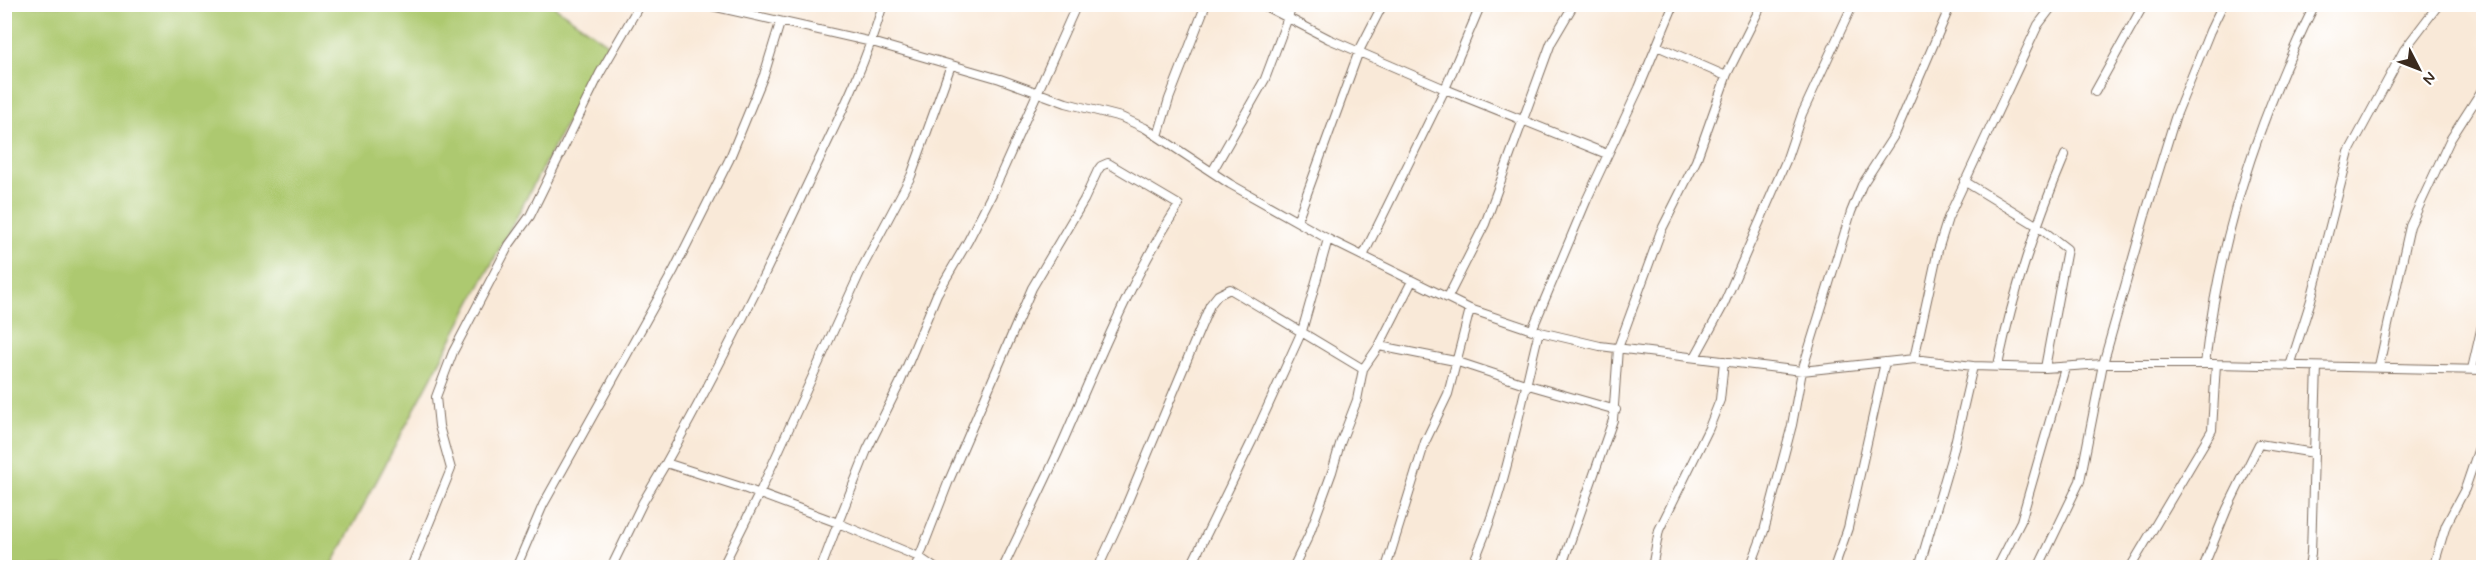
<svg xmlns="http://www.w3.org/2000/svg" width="2488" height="572" font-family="Mynerve,sans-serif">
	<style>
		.green { fill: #adc970; stroke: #747a47; stroke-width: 1.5 }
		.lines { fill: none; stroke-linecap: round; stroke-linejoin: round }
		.street-casing { stroke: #7e6d5f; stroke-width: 10 }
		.street { stroke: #fff; stroke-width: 8 }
	</style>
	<rect width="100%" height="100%" fill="#fff"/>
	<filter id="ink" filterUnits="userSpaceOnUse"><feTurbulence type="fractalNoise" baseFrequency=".0167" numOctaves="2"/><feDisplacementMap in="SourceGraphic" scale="12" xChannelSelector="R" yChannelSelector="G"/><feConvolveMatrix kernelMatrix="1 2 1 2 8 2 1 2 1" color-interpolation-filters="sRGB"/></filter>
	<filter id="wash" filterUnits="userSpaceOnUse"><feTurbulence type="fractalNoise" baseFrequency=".008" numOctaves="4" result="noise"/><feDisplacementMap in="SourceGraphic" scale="24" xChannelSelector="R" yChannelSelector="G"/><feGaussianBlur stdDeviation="1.35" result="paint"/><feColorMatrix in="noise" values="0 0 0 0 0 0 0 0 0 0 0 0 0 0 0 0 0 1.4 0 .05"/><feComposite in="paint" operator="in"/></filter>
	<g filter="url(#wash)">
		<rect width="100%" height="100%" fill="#f9e9d8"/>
		<path class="green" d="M4,5H552L608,44L331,567H5Z"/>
	</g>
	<g filter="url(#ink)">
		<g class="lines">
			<g class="street-casing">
				<path id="street" d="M703,4L872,42L1000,79L1066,103L1121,117L1145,128L1230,184L1328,239L1470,309L1532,330L1600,346L1802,371L1914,359L1973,366L2045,368L2103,364H2216L2484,370
					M883,4C865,68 835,126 807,185C763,279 717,372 666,463L741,487L838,523L867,450L900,383L937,294L968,241L993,192L1077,4
					M1261,4L1329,39L1445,89L1363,256
					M1481,4L1445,89L1607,154
					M1657,46L1726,76
					M2095,92L2144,4
					M1158,136L1169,99L1206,4
					M1212,172L1265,79L1293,4
					M1964,181L2036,225L2067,249L2045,368
					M1297,221L1359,51L1383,4
					M1448,297L1485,224L1551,43L1574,4
					M1532,330L1587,199L1639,88L1674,4
					M1379,346L1412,281
					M1695,357L1723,306L1786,161L1802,114L1853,4
					M1914,359L1938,250L1948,218L2038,25L2054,4
					M2205,364C2219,237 2258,119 2315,4
					M1998,365C2014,289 2035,226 2065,155
					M2290,366L2311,300L2349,152L2404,50L2439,4
					M2379,366L2410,226L2450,140L2484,87
					M2472,369L2484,317
					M411,568L451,469L439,426L436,397L453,352L509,245L530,216L600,73L640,4
					M516,568L543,505L674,270L729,160L764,75L780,23
					M611,568L643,502L666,463
					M722,568L759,494L862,268L911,176L951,65
					M821,568L838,523L919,557L935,568
					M915,568L948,483L1032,288L1084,200L1098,170L1101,166L1108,163L1179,205C1131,278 1099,359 1064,439C1045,482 1023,525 1003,568
					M1098,568L1120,520L1210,305L1218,295L1230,289L1363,369
					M1190,568L1252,441L1302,331L1328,239
					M1293,568L1309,535L1332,472L1340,444L1357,400L1363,369L1379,346L1455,361L1525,384L1616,410
					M1386,568L1425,442L1448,394L1470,309
					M1471,568C1506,492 1519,411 1539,331
					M1561,568L1613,420L1618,348L1661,231L1696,161L1727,74L1762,4
					M1652,568L1659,530L1709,428L1720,400L1724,361
					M1750,568L1764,531L1792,425L1802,371L1851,212L1862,185L1895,134L1951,4
					M1834,568L1848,528L1885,362
					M1919,568L1953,452L1973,366
					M1997,568L2021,521L2065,368
					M2038,568L2080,481L2103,364L2146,212L2175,118L2210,31L2223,4
					M2130,568L2212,430L2216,364
					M2203,568L2227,509L2259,444L2314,453L2317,367
					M2309,568L2311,553L2314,453
					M2433,568L2446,525L2465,489L2484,433"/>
			</g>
			<use href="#street" class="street"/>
		</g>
	</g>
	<rect width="2488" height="572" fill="none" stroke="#fff" stroke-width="24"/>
	<g transform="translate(2419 69) rotate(132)" stroke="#ffffff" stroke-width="4.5" paint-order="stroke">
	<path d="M0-4.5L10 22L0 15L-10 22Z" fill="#3b2a1e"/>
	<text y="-9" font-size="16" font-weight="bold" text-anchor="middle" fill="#3b2a1e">N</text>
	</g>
</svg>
